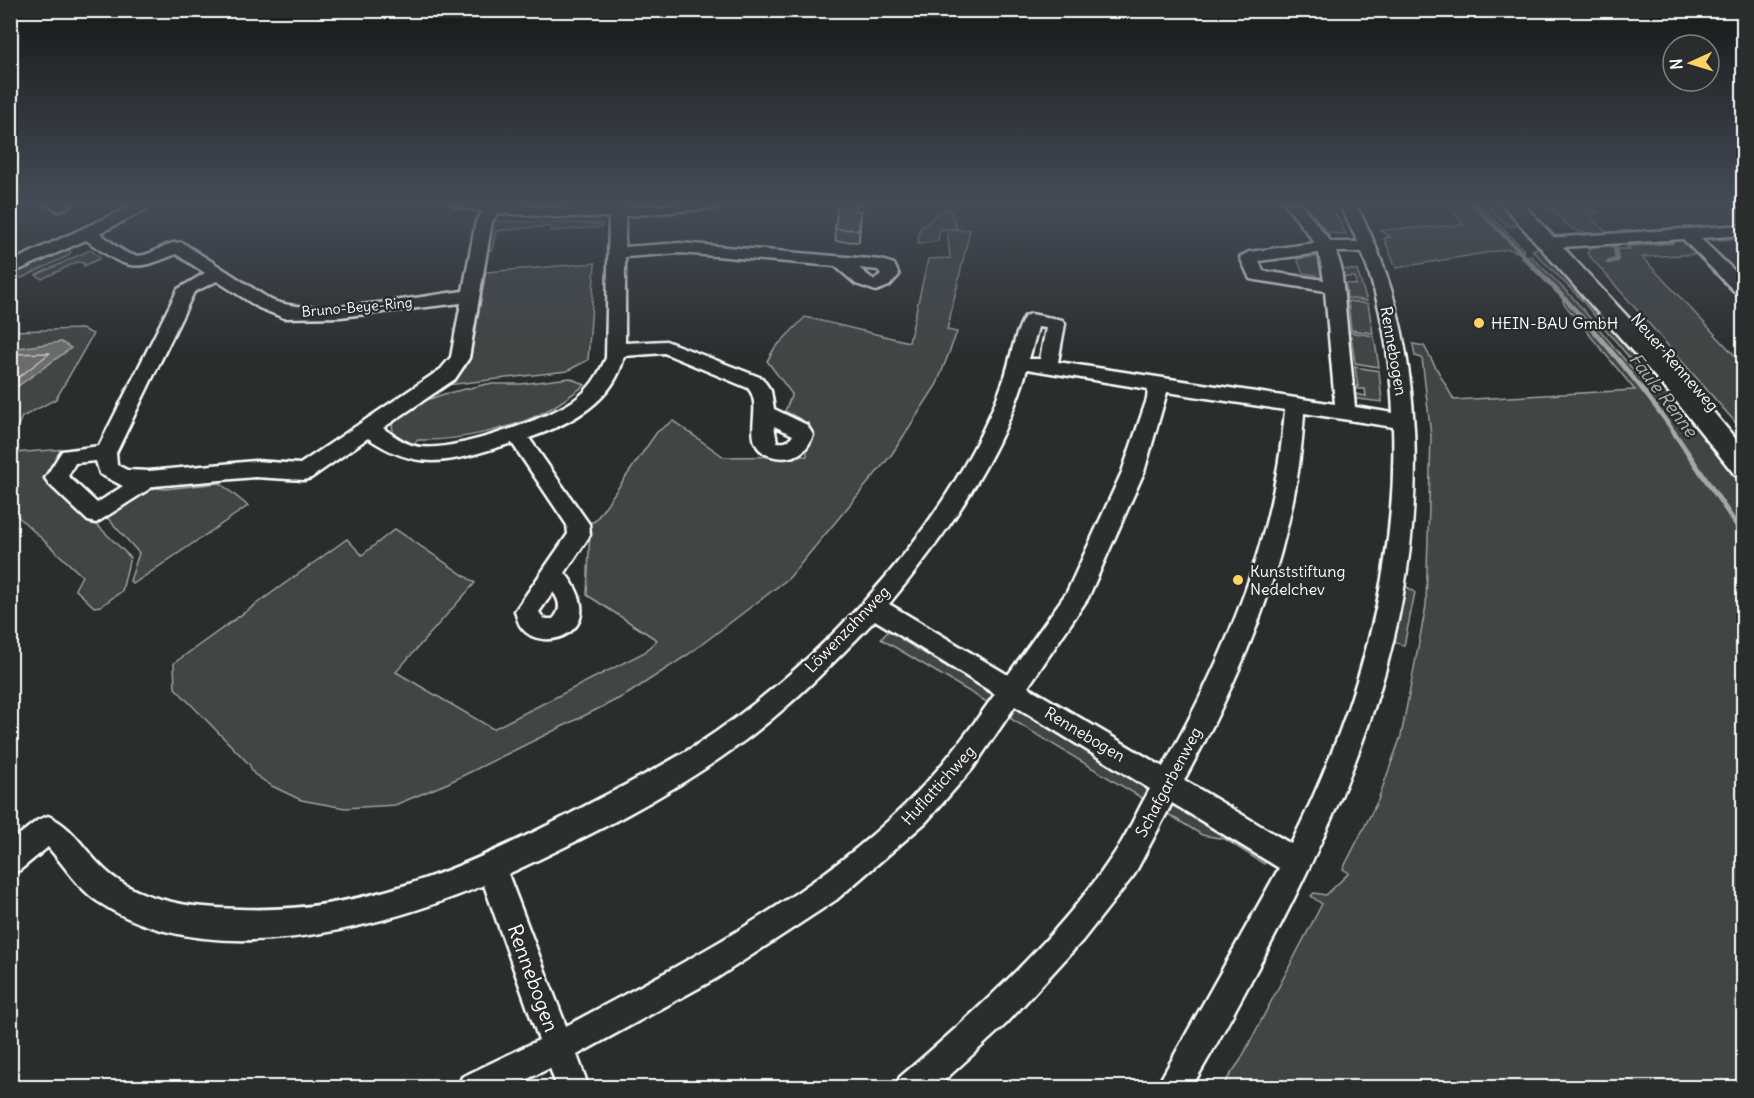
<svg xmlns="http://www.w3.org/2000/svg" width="1754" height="1098" font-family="Delius,sans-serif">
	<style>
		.green { fill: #414445; stroke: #a0a2a2; stroke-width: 1.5 }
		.water { fill: #6a6c6d; stroke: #a6a7a7; stroke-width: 1.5 }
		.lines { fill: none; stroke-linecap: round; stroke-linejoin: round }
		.shore { stroke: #c3c4c5; stroke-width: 1.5 }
		.stream-far1 { stroke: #a6a7a7; stroke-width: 4.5 }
		.stream { stroke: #a6a7a7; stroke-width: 5 }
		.minor-casing { stroke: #fff; stroke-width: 5 }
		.major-casing { stroke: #fff; stroke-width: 5 }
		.minor { fill: #2a2d2e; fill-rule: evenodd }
		.major { fill: #2a2d2e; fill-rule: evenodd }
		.wall { fill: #494b4c; stroke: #fff; stroke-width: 1.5 }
		.shaded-wall { fill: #3c3d3e; stroke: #fff; stroke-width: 1.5 }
		.building { fill: #555758; stroke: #fff; stroke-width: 1.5 }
		.poi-dot { fill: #ffd166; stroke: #2a2d2e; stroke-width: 2 }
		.labels { text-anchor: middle; stroke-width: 5; stroke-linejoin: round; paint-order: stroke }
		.far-street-label { font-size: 14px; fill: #fff; stroke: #2a2d2e }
		.poi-label { font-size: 16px; fill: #fff; stroke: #2a2d2e; text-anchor: start }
		.street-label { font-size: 16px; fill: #fff; stroke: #2a2d2e }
		.water-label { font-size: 18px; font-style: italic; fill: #b4b6b6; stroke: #2a2d2e }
		.near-street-label { font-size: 20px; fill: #fff; stroke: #2a2d2e }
	</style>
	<rect width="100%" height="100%" fill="#2a2d2e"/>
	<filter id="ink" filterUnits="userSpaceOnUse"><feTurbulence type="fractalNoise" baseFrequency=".0167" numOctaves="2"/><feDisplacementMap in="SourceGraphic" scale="12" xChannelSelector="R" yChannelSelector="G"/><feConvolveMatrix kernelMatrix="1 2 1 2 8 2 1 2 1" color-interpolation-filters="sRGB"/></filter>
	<g filter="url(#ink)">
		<path class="green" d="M484,203H685L618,209Z
			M1304,203H1330L1346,234L1328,233Z
			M1456,203H1478L1524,250L1516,252L1509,249L1396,268L1384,238L1390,237L1380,230L1464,225L1450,207L1458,206Z
			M1484,203H1504L1524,225L1507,226Z
			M1546,203H1589L1599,213L1589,215L1607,233C1570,235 1570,228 1546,203Z
			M951,210L957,228L949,229L970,230L947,330L957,332L937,384L892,454L789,578L689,654L626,695L448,783L395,805L345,808L301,800L272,786L254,774L249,764L175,688L174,663L347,539L362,555L395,529L475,583L396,672L493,729L645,652L657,640L587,595L590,530L586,524L595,521L657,432L673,421L724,457L807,456V423L785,411L792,394L767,361L774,349L805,317L909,342L928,259L950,258L947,229H940L938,241L918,244L919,230L940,211Z
			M494,221L602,224V227L551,231L550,226L496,231L492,250H487Z
			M1673,238L1689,243L1701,254L1642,257L1743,364V431L1587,253L1594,245L1608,243L1614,249H1630L1621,242Z
			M1544,247L1674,389L1743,480V1087L1221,1088L1240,1061L1322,904L1311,896L1314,893L1326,895L1349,873L1343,869L1378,800L1401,736L1426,606L1431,436L1422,358L1415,356L1413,344L1424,346L1454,400L1635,390L1564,304L1562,298L1521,257L1530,255L1574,299L1650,390H1656L1580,298L1532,250Z
			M65,248L71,252L68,256L22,278L11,274Z
			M90,250L100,257L99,259L84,266V263L77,262L42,279L36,275Z
			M1312,251L1324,252L1328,279L1322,283L1316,282V275L1303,273L1297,259L1316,257Z
			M595,263L588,360L567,371L447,385L466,367L471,355L486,272Z
			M1338,269L1357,270L1367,301L1347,298L1346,286L1339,285L1338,282L1356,285L1355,277H1337Z
			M1348,301L1368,304L1373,333L1351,330Z
			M82,329L93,334L56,399L22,417L11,440V331Z
			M1343,331L1374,336L1379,367L1355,363L1351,337L1343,336Z
			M1355,367L1379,371L1382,402L1350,398L1349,393L1366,396L1365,389H1349V386L1358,387Z
			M570,378L585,385C574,393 562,402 550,409C515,429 458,441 418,440L411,446L393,432L392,423L427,400L444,394L487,384H521Z
			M65,449L49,478L130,557L122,591L101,606L94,607L75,589L82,576L11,510L10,459L13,453Z
			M220,483L248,506L133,584L130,581L139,553L103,513L145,487L165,489Z
			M1404,585L1415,592L1404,646L1391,640Z
			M893,626L902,633V640L979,686L989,683L996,695L990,704L881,639Z
			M1010,704L1029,708L1030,717L1132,779L1142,776L1152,788L1145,800L1003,714Z
			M1171,799L1270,853L1264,864L1225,839L1202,835L1163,811Z"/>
		<path class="water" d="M61,342L71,348L11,391V349Z"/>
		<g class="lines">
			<path class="shore" d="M10,354L50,353L10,384"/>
			<path class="stream-far1" d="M1472,203C1545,276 1617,350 1676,435
				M1713,239L1744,237
				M1627,245L1672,242
				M1608,262L1617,260L1615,246"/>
			<path class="stream" d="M1675,434L1744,536"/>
			<g class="minor-casing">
				<path id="minor" d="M46,203H74L59,211Z
					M138,203H159L100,233C109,240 121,252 132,255C150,260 165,239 183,243L271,300C314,318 414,297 463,291L476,221L483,211L454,206L452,203L588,208L723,203L715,208L625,216V247L680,243L882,260L894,264L899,275L889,286L876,291L856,284L835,266L680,253L625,257V343L666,341L762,378L771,391L774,409L807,425L813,435C811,440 808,447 803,451C790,462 762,460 755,442C749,424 761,403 748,388L664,353L624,356C615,401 570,424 529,438L589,524L590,535L565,573C613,632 542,655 522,628C518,624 517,617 515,611L568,534L567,525L512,443C454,460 422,475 368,438L311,478L304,480L255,477L154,486L96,523L88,521L49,484L45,478L62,451L99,446L178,289L205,273L176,254C130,274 125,267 86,240L10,274V262ZM498,213L556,217H609L606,358C598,376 589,390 573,401C545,420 447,455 415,446C403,443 393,435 383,428L455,379L469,358L492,221ZM859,268L878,270L881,274L874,280ZM217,281L259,308L284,318L340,317L461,303L451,357L441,369L300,464L255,461L149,471L127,470L117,465L116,453L194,292ZM774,426L793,435C789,442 785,443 777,442ZM96,461L100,474L123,486L97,503L68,476L75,463ZM553,592C560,601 562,610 553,619H544L539,612Z
					M1284,203H1300L1331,242H1358L1339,203H1355C1394,274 1410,351 1414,429C1423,613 1360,771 1278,930C1250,983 1222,1036 1191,1088H1156L1279,868L1172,803L1134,875L1082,941L1006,1024L936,1088H895L900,1077C974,1014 1058,938 1112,857C1127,836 1137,811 1150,789L1015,706L973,768L926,822L836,900L717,978L577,1055L589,1088H557L550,1068L509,1088H457L462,1077L539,1040L484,885C373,931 205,974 97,901C77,887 64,865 48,847L20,870L10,874V842L38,820L48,816C70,825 82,846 98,863C115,882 139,894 164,900C188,907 214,908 239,909C358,914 462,869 566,816C609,793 653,772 695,746C775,694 851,623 909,548C947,498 982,442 1003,382C1011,361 1013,336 1025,316L1031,314L1062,320L1065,324L1058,362L1335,404L1325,291L1250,279L1240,257L1249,252L1315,243ZM1336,252H1362C1381,304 1391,358 1393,413L1355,407L1341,267ZM1319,253L1324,280L1263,271L1259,261ZM1038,327L1046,328L1040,359H1029ZM1027,369L1148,389L1147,399L1122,472L1067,592L1008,675L889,604C946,535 1002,457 1027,369ZM1167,392L1285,410C1275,538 1226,656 1163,767L1028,687L1088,598L1144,472ZM1304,413L1393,427C1398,575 1356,712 1291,844L1184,780C1247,666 1297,544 1304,413ZM875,620L995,694C968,732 940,770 907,803C810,899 685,962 566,1026L508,874C585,838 664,799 733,749C785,712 831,666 875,620Z
					M1744,225V235L1700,238L1744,280V296L1738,295L1683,239L1547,248L1539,243L1547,238Z"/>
			</g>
			<g class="major-casing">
				<path id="major" d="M1501,203H1522L1690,384L1744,449V478L1735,475L1672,396Z"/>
			</g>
			<use href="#minor" class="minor"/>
			<use href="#major" class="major"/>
		</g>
		<path class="wall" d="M838,203H862L859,242L836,241L835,229Z"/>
		<path class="shaded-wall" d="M859,203H862V211L860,213L859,242V230L854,211Z"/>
		<path class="building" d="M838,203H859L854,211H860L859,230L835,229Z"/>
	</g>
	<linearGradient id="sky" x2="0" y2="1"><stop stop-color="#171919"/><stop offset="0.57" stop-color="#444c57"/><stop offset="1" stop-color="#444c57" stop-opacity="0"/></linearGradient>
	<rect width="1754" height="357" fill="url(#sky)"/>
	<g class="poi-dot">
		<circle cx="1479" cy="323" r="6"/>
		<circle cx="1238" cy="580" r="6"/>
	</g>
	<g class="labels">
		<g class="far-street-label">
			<text transform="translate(357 307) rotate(-5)" y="5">Bruno-Beye-Ring</text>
		</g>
		<g class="poi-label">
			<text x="1491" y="329">HEIN-BAU GmbH</text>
			<text x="1250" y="577">Kunststiftung<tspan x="1250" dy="18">Nedelchev</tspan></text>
		</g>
		<g class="street-label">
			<text transform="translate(1394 351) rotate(80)" y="6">Rennebogen</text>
			<text transform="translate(1675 362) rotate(49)" y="6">Neuer Renneweg</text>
			<text transform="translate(847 629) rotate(-46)" y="6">Löwenzahnweg</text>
			<text transform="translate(1085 734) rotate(31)" y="6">Rennebogen</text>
			<text transform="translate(1168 782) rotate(-62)" y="6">Schafgarbenweg</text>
			<text transform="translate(938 785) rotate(-48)" y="6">Huflattichweg</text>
		</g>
		<g class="water-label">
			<text transform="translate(1663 395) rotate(53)" y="6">Faule Renne</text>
		</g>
		<g class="near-street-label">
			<text transform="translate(533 978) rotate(70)" y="7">Rennebogen</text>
		</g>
	</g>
	<rect width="1754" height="1098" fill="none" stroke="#2a2d2e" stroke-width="36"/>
	<rect x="18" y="18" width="1718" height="1062" fill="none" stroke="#fff" stroke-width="2" filter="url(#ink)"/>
	<g transform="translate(1691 63) rotate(266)"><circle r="28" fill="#2a2d2e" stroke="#7f8182" stroke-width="1.5"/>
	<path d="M0-4.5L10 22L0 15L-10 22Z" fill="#ffd166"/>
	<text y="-9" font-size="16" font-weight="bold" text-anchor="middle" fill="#ffffff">N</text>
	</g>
</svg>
